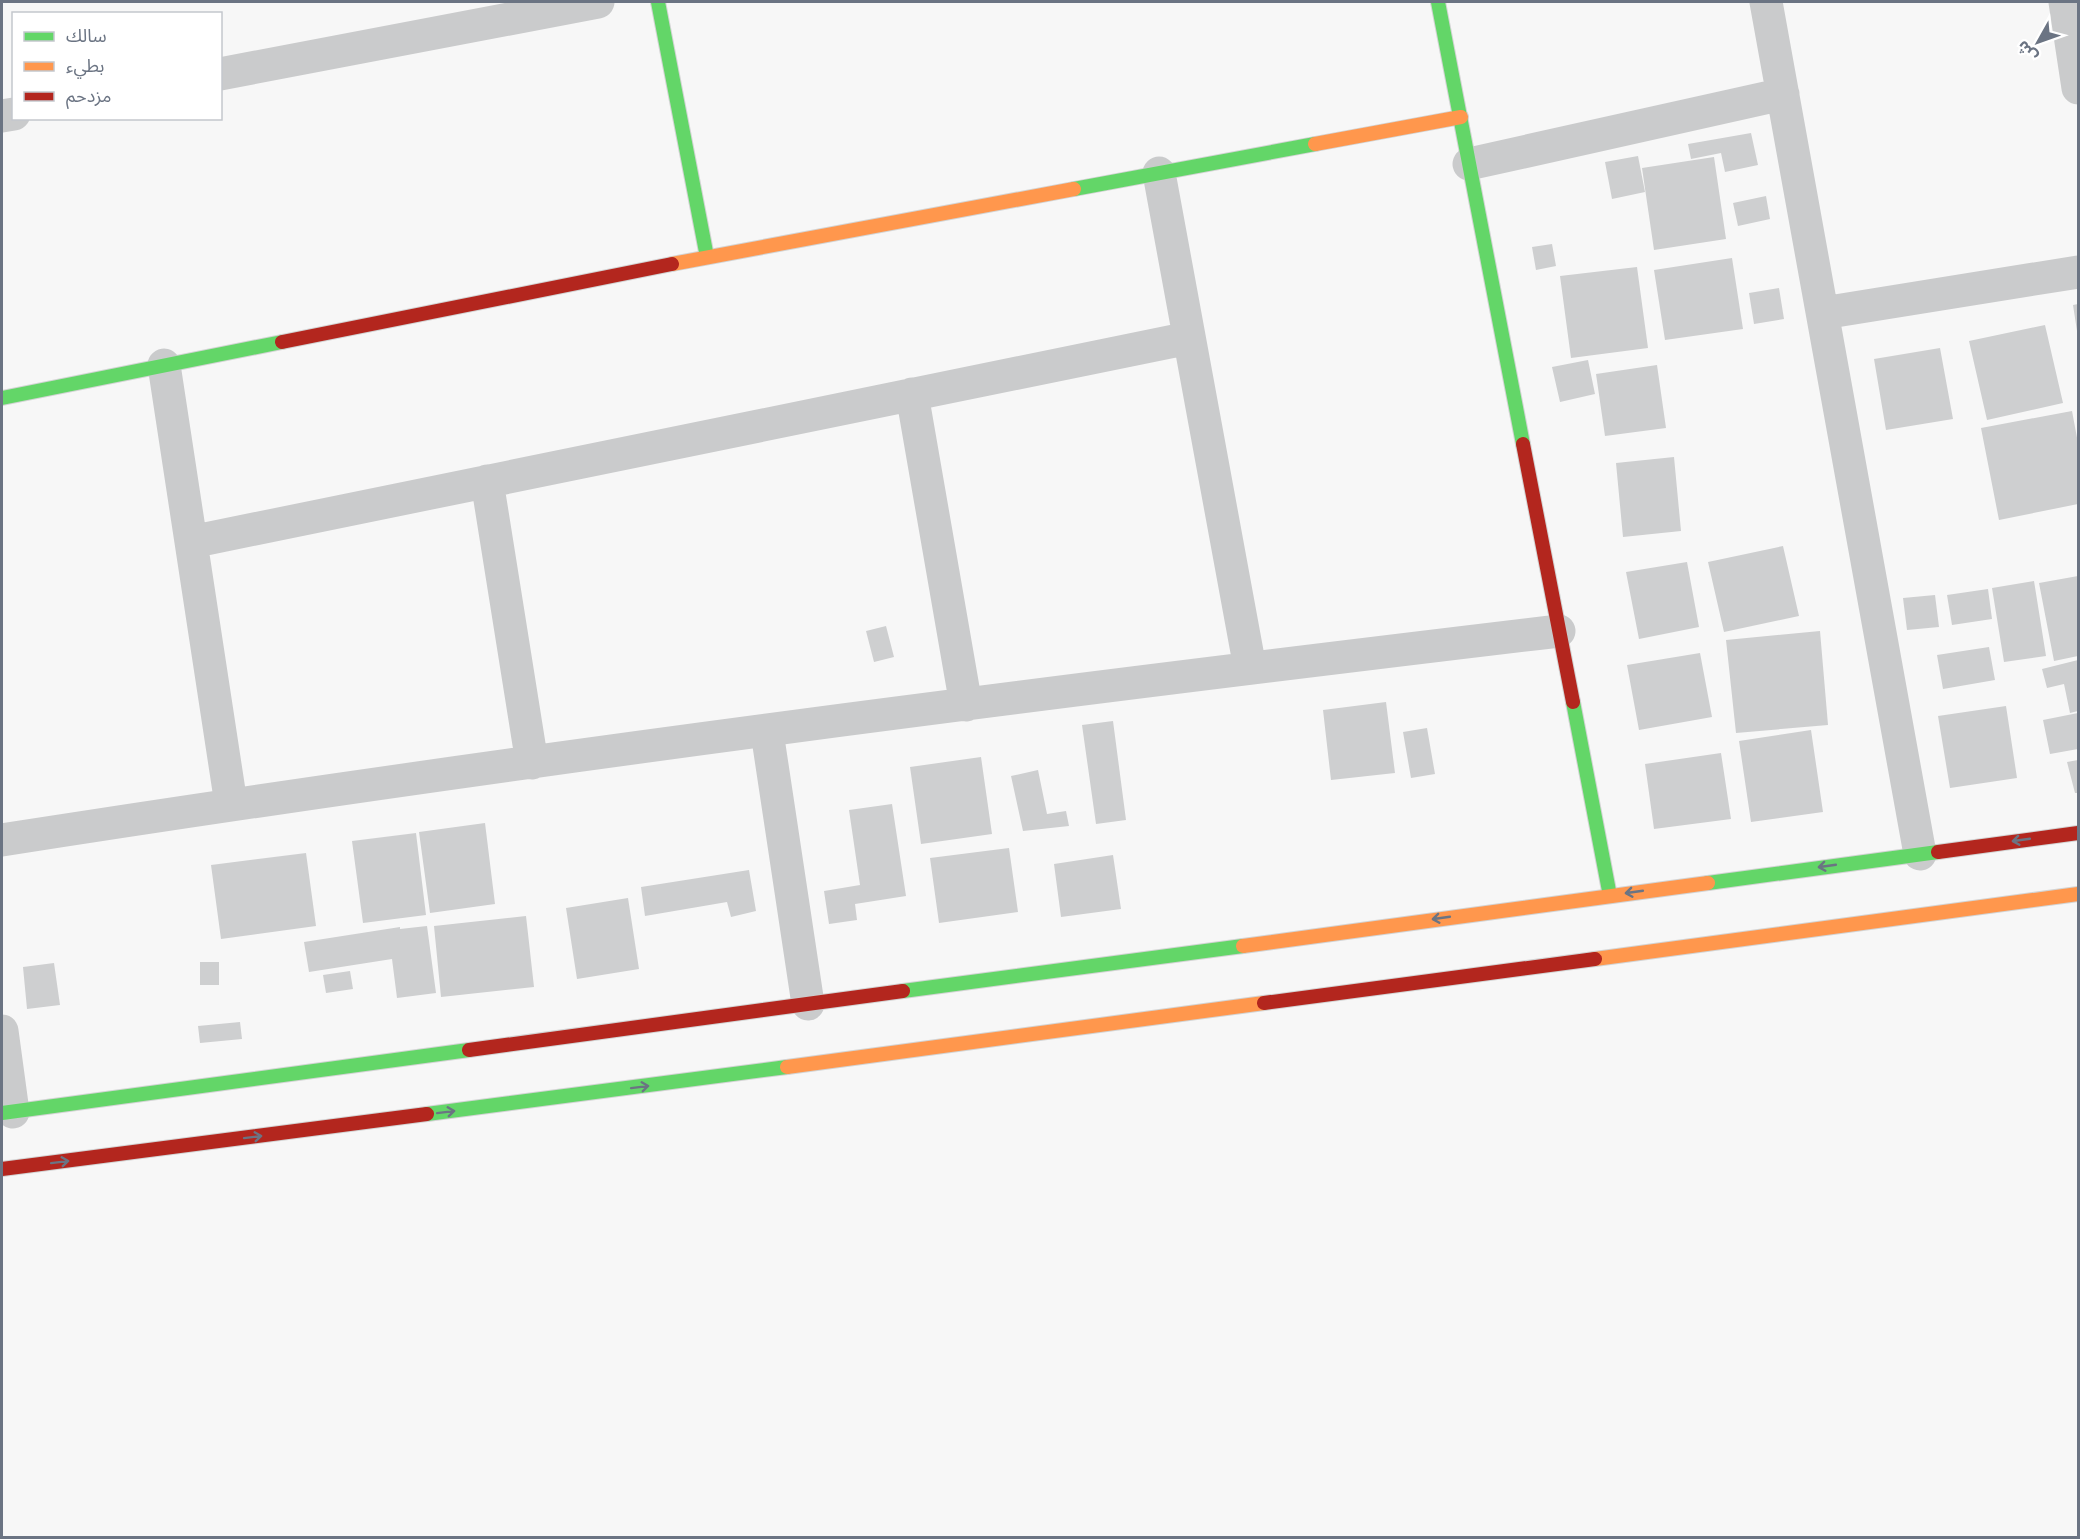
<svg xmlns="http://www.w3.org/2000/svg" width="2080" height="1539" font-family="Commissioner,'Noto Sans Arabic',sans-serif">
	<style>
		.building { fill: #cecfd0 }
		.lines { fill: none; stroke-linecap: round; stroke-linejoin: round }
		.fast-casing { stroke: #d3d4d4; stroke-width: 16 }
		.slow-casing { stroke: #d3d4d4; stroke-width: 16 }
		.jam-casing { stroke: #d3d4d4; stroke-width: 16 }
		.street { stroke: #cacbcc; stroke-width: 33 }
		.fast { stroke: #63d668; stroke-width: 14 }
		.slow { stroke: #ff974d; stroke-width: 14 }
		.jam { stroke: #b3261e; stroke-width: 14 }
		.oneway { stroke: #6b7483 }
	</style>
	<rect width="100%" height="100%" fill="#f7f7f7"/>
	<path class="building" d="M1751,133L1758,165L1725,172L1721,153L1691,159L1688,144Z
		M1638,156L1645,192L1612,199L1605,162Z
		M1714,157L1726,239L1654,250L1642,168Z
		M1766,196L1770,219L1738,226L1733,203Z
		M1552,244L1556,266L1536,270L1532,247Z
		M1732,258L1743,329L1665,340L1654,270Z
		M1637,267L1648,348L1571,358L1560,276Z
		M1779,288L1784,319L1754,324L1749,293Z
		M2078,304V331H2077L2073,305Z
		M2045,325L2063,403L1987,420L1969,341Z
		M1940,348L1953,419L1886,430L1874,359Z
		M1588,360L1595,394L1560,402L1552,367Z
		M1657,365L1666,428L1605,436L1596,374Z
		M2072,411L2078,443V504L1999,520L1981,428Z
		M1674,457L1681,531L1623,537L1616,463Z
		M1783,546L1799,616L1724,632L1708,562Z
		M1687,562L1699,627L1639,639L1626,572Z
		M2078,576V656L2054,661L2039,583Z
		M2034,581L2046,656L2004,662L1992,588Z
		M1988,589L1992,619L1952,625L1947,595Z
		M1935,595L1939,627L1907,630L1903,598Z
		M886,626L894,657L874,662L866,631Z
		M1820,631L1828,725L1736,733L1726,640Z
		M1989,647L1995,680L1943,689L1937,655Z
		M1700,653L1712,717L1639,730L1627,665Z
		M2078,660V711L2070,713L2064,684L2047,688L2042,669Z
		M1386,702L1395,773L1331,780L1323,710Z
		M2006,706L2017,778L1950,788L1938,716Z
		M2078,713V749L2050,754L2043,720Z
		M1113,721L1126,820L1096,824L1082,725Z
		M1427,728L1435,774L1411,778L1403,732Z
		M1811,730L1823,812L1751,822L1739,741Z
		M1721,753L1731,819L1654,829L1645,764Z
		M981,757L992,834L921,844L910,767Z
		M2078,760V793H2075L2067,762Z
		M1038,770L1047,814L1066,811L1069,826L1023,831L1011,776Z
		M892,804L906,896L855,904L857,920L829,924L824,891L860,885L849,810Z
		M485,823L495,904L430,913L419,832Z
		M416,833L426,915L363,923L352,841Z
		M1009,848L1018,912L939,923L930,858Z
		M306,853L316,926L221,939L211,865Z
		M1113,855L1121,909L1061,917L1054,864Z
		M749,870L756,911L731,917L727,902L645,916L641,887Z
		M628,898L639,969L577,979L566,908Z
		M526,916L534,987L441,997L434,926Z
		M427,926L436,993L397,998L392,959L309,972L304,942L400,927V929Z
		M200,962H219V985H200Z
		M54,963L60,1005L27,1009L23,967Z
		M350,971L353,989L326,993L323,975Z
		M240,1022L242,1039L200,1043L198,1026Z"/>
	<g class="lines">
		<g class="fast-casing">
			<path id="fast" d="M658,2L707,257
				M1438,2L1523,444
				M1074,189L1315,144
				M2,398L282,342
				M1573,702L1610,896
				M1708,883L1938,852
				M903,991L1243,946
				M2,1113L469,1050
				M427,1114L787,1067"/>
		</g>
		<g class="slow-casing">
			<path id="slow" d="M1315,144L1461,117
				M672,264L1074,189
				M1243,946L1708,883
				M1595,959L2078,894
				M787,1067L1264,1003"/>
		</g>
		<g class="jam-casing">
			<path id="jam" d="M282,342L672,264
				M1523,444L1573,702
				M1938,852L2078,833
				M1264,1003L1595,959
				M469,1050L903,991
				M2,1169L427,1114"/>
		</g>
		<path class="street" d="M1766,2L1920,854
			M2065,2L2078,88
			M220,74L598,2
			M2,116L14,114
			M1469,164L1783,94
			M1159,173L1250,668
			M1823,313L2078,272
			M164,365L231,804
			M912,394L966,705
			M487,481L532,763
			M191,542L1189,338
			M767,732L808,1004
			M2,840C519,759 1039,693 1559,631
			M2,1031L13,1112"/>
		<use href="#fast" class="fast"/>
		<use href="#slow" class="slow"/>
		<use href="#jam" class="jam"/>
	</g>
	<defs><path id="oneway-shaft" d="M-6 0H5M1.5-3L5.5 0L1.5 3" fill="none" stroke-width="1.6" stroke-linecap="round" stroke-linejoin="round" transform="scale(1.5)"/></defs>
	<g class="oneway">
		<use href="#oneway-shaft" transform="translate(2021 840) rotate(172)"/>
		<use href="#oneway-shaft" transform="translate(1827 866) rotate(172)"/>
		<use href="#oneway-shaft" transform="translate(1634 892) rotate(172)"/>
		<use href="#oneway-shaft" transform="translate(1441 918) rotate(172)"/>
		<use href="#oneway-shaft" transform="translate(640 1087) rotate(-7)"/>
		<use href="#oneway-shaft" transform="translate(446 1112) rotate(-7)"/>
		<use href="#oneway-shaft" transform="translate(253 1137) rotate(-7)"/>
		<use href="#oneway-shaft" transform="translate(60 1162) rotate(-7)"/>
	</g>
	<rect width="2080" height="1539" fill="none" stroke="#6b7483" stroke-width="6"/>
	<rect x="12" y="12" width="210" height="108" fill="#ffffff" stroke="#c4c7cd" stroke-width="1.5"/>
	<rect x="24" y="32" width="30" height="9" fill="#63d668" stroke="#c4c7cd" stroke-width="1.5"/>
	<text x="66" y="42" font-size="18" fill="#6b7483">سالك</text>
	<rect x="24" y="62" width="30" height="9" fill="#ff974d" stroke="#c4c7cd" stroke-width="1.5"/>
	<text x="66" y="72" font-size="18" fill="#6b7483">بطيء</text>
	<rect x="24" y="92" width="30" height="9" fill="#b3261e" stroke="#c4c7cd" stroke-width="1.5"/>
	<text x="66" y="102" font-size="18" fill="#6b7483">مزدحم</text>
	<g transform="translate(2038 42) rotate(230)" stroke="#ffffff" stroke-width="4.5" paint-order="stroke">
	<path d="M0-4.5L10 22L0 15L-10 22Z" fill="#6b7483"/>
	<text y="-9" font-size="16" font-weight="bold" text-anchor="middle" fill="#6b7483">ش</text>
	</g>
</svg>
